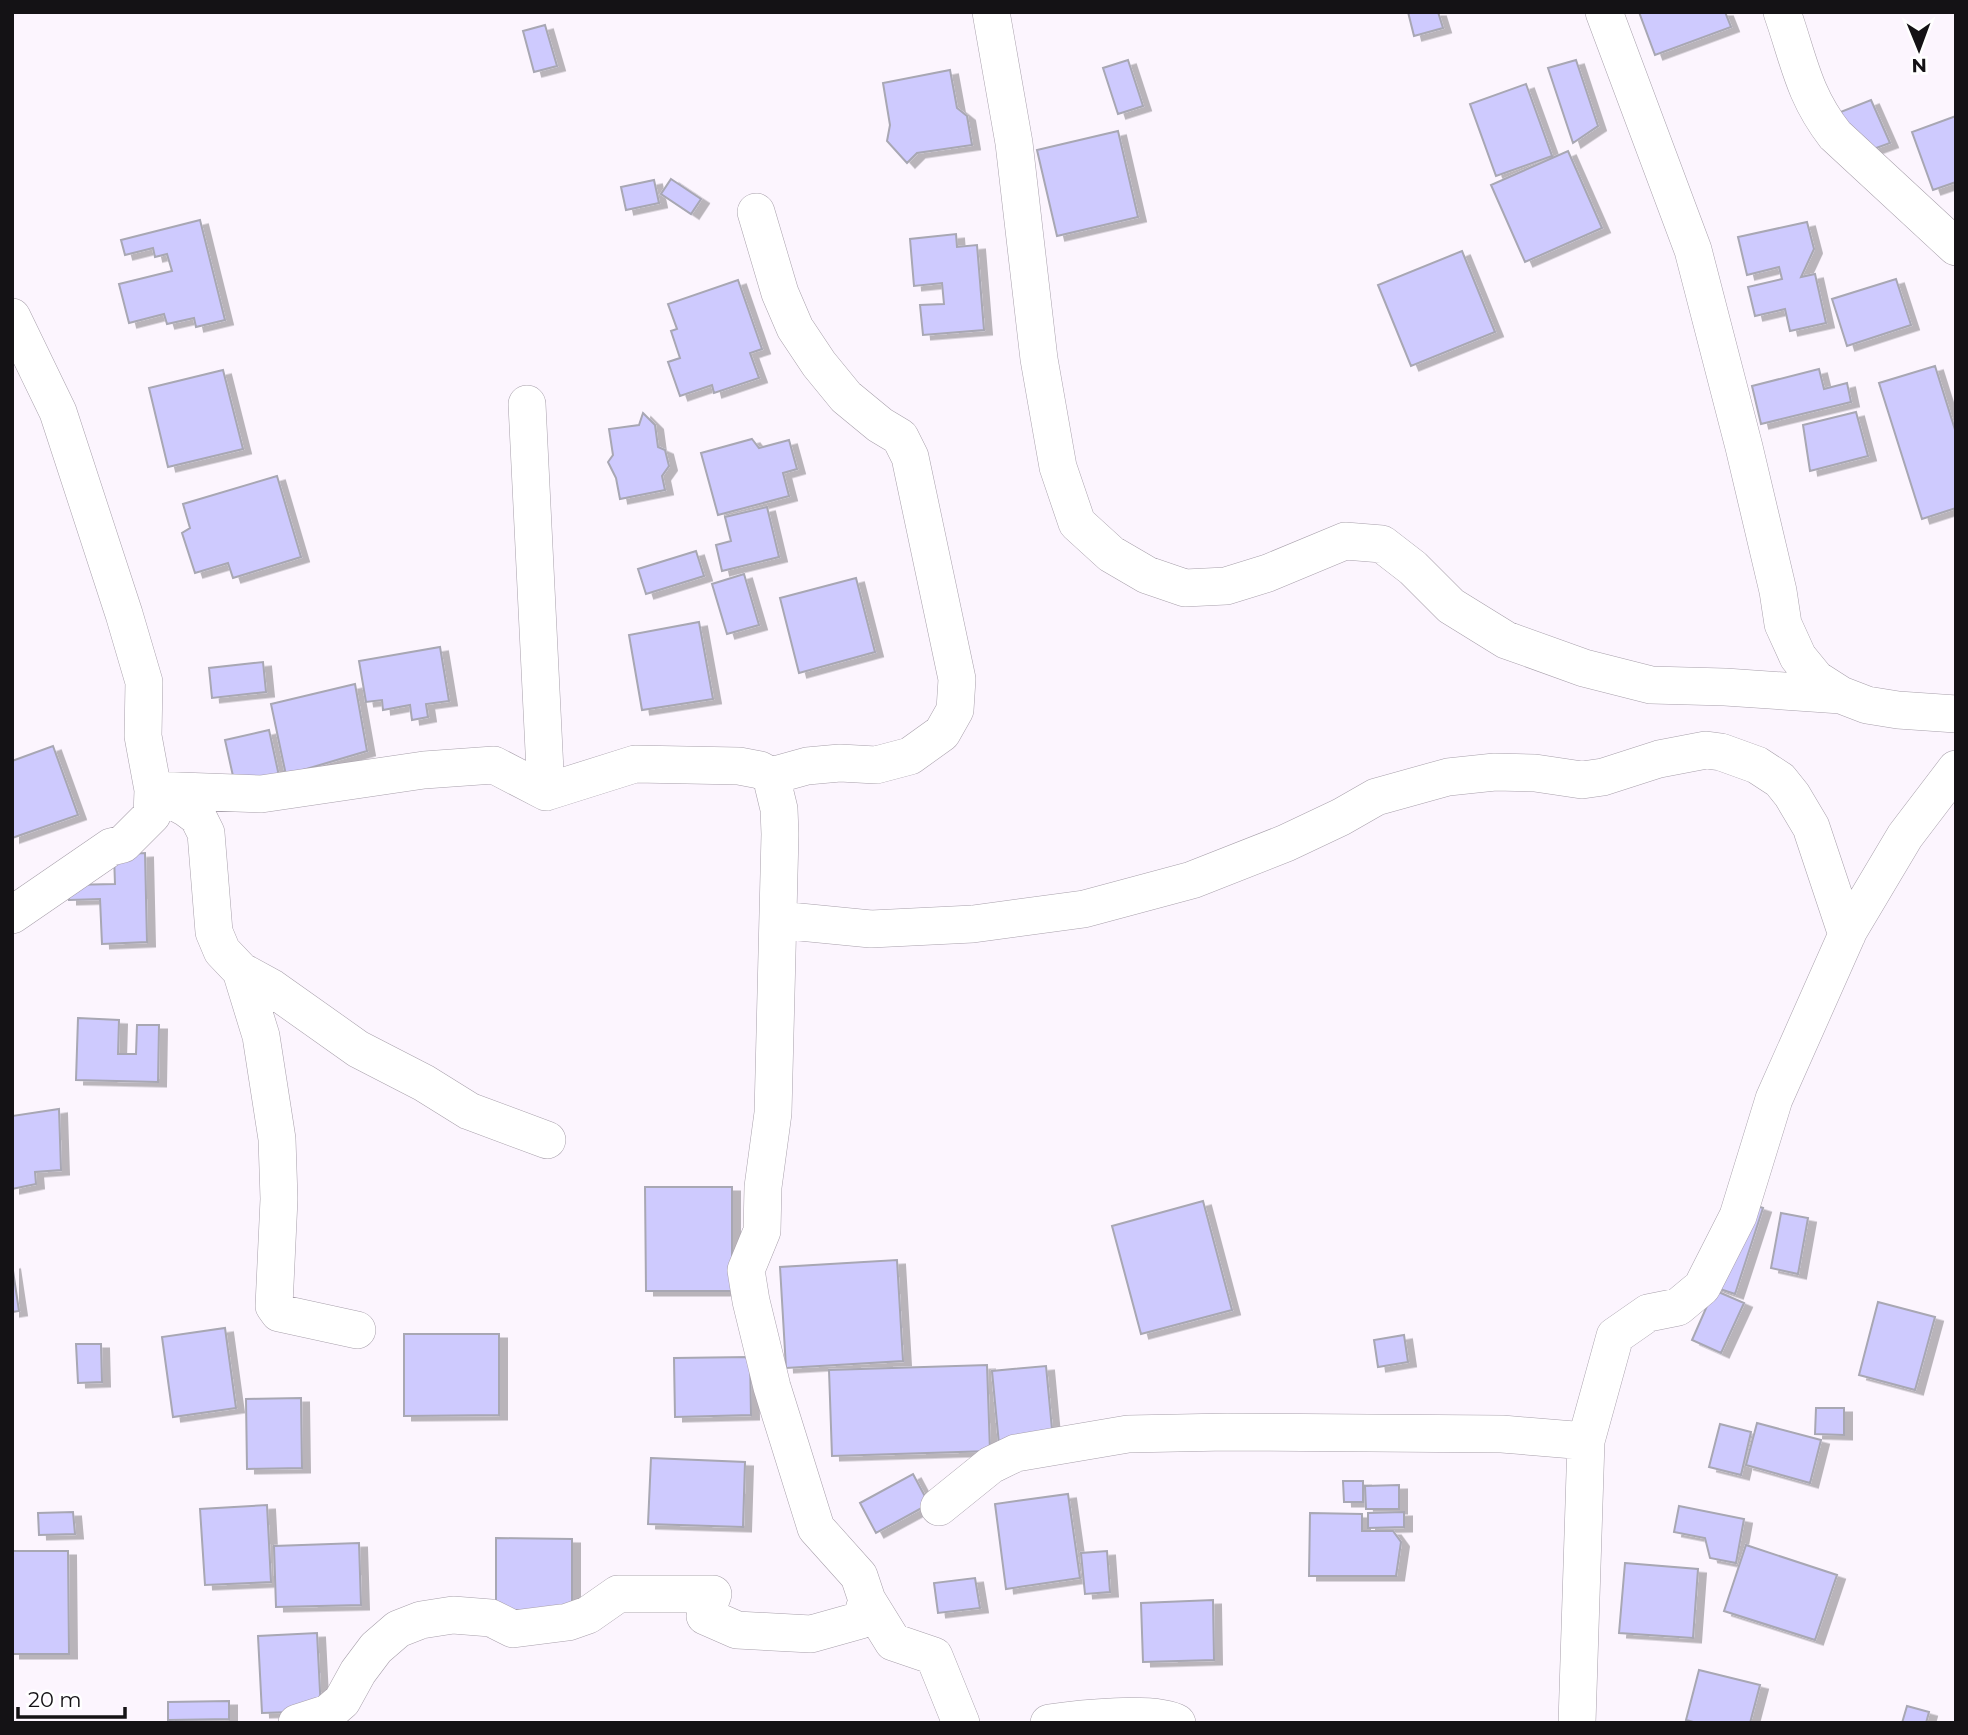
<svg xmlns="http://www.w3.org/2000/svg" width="1968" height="1735" font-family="Montserrat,sans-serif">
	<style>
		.building { fill: #cecafe; stroke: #a8a7b3; stroke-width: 2; filter: url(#shadow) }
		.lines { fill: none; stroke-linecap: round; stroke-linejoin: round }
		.street-casing { stroke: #a8a0ab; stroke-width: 38 }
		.street { stroke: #fff; stroke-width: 37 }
	</style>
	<defs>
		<filter id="shadow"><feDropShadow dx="8" dy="4.5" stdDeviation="0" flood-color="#0004"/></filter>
	</defs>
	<rect width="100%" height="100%" fill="#fcf5fe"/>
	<path class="building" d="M1408,12H1438L1443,28L1414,36Z
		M1639,12H1725L1731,27L1655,55Z
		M545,25L557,66L534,72L523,31Z
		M1128,60L1143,106L1118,114L1103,68Z
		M1576,60L1598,126L1573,143L1548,68Z
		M950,70L957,108L967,116L972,145L917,153L907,163L887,141L890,125L883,83Z
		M1526,84L1552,156L1496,176L1470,104Z
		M1871,100L1890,143L1857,155L1838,113Z
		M1956,116V182L1933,190L1912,132Z
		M1118,131L1138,217L1057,236L1037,150Z
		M1568,151L1602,228L1525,262L1491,185Z
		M671,179L701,199L691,214L661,194Z
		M654,180L659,203L626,210L621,187Z
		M200,220L225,320L196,327L194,318L167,324L164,314L129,323L119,284L172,271L167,254L155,257L153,248L125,255L121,240Z
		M1807,222L1814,249L1801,277L1815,274L1826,323L1790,331L1785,309L1755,316L1748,287L1782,279L1779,267L1747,275L1738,237Z
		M956,234L957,247L977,245L984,330L923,335L920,305L944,304L942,283L914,286L910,239Z
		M1462,251L1495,332L1411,366L1378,285Z
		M1896,279L1911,325L1847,346L1832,299Z
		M738,280L762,349L750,353L759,378L714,393L712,385L680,396L668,362L680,358L671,331L677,329L668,304Z
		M1935,366L1956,433V508L1922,519L1879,383Z
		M1819,369L1824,389L1847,383L1851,402L1761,424L1752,386Z
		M223,370L243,449L168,467L149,388Z
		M1856,412L1868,456L1810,471L1803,425Z
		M643,413L655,425L658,447L665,450L669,466L662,476L665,490L620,499L616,478L608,462L613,455L609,429L639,425Z
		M752,439L759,448L789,440L797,469L783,473L789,496L718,515L701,453Z
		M277,476L301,557L233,578L228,563L195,573L182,533L190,528L183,504Z
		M767,507L779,557L722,571L716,545L731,541L725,517Z
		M696,551L704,576L646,594L638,569Z
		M744,574L759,625L727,634L712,584Z
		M856,578L875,652L799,673L780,598Z
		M699,622L713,699L642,710L629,635Z
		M440,647L449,701L426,704L428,717L412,720L410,705L383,710L382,700L366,702L359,661Z
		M263,662L266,692L212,698L209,668Z
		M355,684L367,751L286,775L271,704Z
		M269,730L279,776L235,785L225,740Z
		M53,746L78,815L12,838V761Z
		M145,853L147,942L102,944L100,899L69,900V885L115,884L114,855Z
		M78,1018L119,1020L118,1054H136L137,1025H159L158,1082L76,1080Z
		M59,1109L61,1170L35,1172L36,1184L12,1189V1116Z
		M645,1187H732V1291H646Z
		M1738,1200L1763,1208L1735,1294L1711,1286Z
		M1203,1201L1232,1310L1141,1334L1112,1226Z
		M1781,1213L1808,1218L1798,1274L1771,1268Z
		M897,1260L903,1361L786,1368L780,1267Z
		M12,1264L19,1311L12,1312Z
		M1714,1290L1744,1303L1721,1353L1692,1340Z
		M1878,1302L1935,1317L1915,1390L1859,1375Z
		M225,1328L236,1408L173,1417L162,1337Z
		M404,1334H499V1415L404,1416Z
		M1404,1335L1408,1362L1378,1367L1374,1340Z
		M76,1344H101L102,1382L78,1383Z
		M750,1357L751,1415L675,1417L674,1358Z
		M987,1365L990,1451L832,1456L829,1370Z
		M1046,1366L1053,1440L999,1444L992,1371Z
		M301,1398L302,1468L247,1469L246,1399Z
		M1816,1408H1844V1435L1815,1434Z
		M1757,1423L1821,1440L1810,1483L1746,1465Z
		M1720,1424L1751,1432L1741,1475L1709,1467Z
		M651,1458L745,1462L743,1527L648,1524Z
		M913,1474L929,1504L876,1533L860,1503Z
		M1343,1481H1363V1502H1344Z
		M1399,1485V1509H1366L1365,1486Z
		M1068,1494L1080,1578L1006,1589L995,1504Z
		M267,1505L271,1582L205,1585L200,1509Z
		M1679,1506L1744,1519L1736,1563L1710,1558L1705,1538L1674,1532Z
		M73,1512L75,1534L39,1535L38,1513Z
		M1404,1512V1527L1368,1528V1513Z
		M1310,1513L1362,1514V1531H1393L1401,1542L1396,1576H1309Z
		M496,1538L572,1539V1610H496Z
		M359,1543L361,1605L276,1607L274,1546Z
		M1746,1545L1837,1575L1815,1640L1724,1611Z
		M12,1551H68L69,1654H12Z
		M1107,1551L1110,1592L1085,1594L1081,1553Z
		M1625,1563L1698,1569L1693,1638L1619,1633Z
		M975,1578L980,1608L938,1613L934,1583Z
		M1213,1600L1214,1660L1143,1662L1141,1603Z
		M317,1633L321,1711L262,1713L258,1636Z
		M1699,1670L1760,1685L1750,1723H1697L1686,1720Z
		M229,1701V1719L168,1720V1702Z
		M1907,1706L1929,1712L1926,1723H1902Z"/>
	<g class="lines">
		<g class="street-casing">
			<path id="street" d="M991,12L1014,143L1039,359L1058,467L1077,523L1111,554L1147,575L1185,588L1226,586L1268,573L1345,541L1382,544L1413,568L1451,606L1506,640L1584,668L1651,685L1725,687L1841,695
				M1604,12L1693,250L1744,447L1778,591L1783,624L1798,657L1816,679L1841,695L1867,705L1898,710L1956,714
				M1782,12C1799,60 1803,94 1835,135L1956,247
				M756,212L780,293L795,328L819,364L846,397L880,425L900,437L910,457L957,679L955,710L942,733L910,756L876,765L840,763L807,766L771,776
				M12,317L58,412L124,614L144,682L143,736L153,790L152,815L123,844L111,847L12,915
				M527,404L546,792
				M153,790L261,794L424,770L494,765L546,792L635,764L739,766L760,770L771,776L779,809L780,834L773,1113L763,1187L762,1231L746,1270L751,1301L772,1387L816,1528L859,1576L867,1600L893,1642L934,1656L961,1723
				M157,792L186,808L198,817L206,833L214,932L222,951L241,971L272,988L358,1049L424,1083L469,1111L547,1140
				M779,920L871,929L973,924L1084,909L1192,880L1286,843L1341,817L1376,797L1448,777L1495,772L1535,773L1582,780L1603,777L1659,759L1706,750L1721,752L1757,765L1780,780L1792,795L1811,827L1847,935
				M241,971L261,1036L277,1139L279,1199L274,1306L279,1313L357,1330
				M939,1507L991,1465L1016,1453L1128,1434L1227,1432L1502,1434L1586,1441
				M297,1723L328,1713L342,1701L358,1672L376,1648L398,1629L421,1620L453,1615L491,1618L513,1629L568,1622L588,1615L618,1594H713L705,1616L737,1630L811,1634L861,1620L867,1600
				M1049,1723C1076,1719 1156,1710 1177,1723
				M1577,1723L1586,1441L1615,1336L1648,1313L1678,1307L1702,1287L1738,1216L1774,1099L1849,930L1905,836L1956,769"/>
		</g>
		<use href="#street" class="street"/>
	</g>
	<rect width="1968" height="1735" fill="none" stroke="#141215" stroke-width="28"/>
	<g transform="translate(1919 49) rotate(179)" stroke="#ffffff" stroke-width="5" paint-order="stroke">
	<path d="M0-5L12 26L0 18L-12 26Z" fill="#141215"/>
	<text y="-10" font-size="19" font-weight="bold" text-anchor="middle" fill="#141215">N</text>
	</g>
	<path d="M18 1707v10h107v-10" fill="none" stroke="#141215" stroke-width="3.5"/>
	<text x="28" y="1707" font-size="21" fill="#141215" stroke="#ffffff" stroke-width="5" paint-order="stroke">20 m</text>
</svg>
